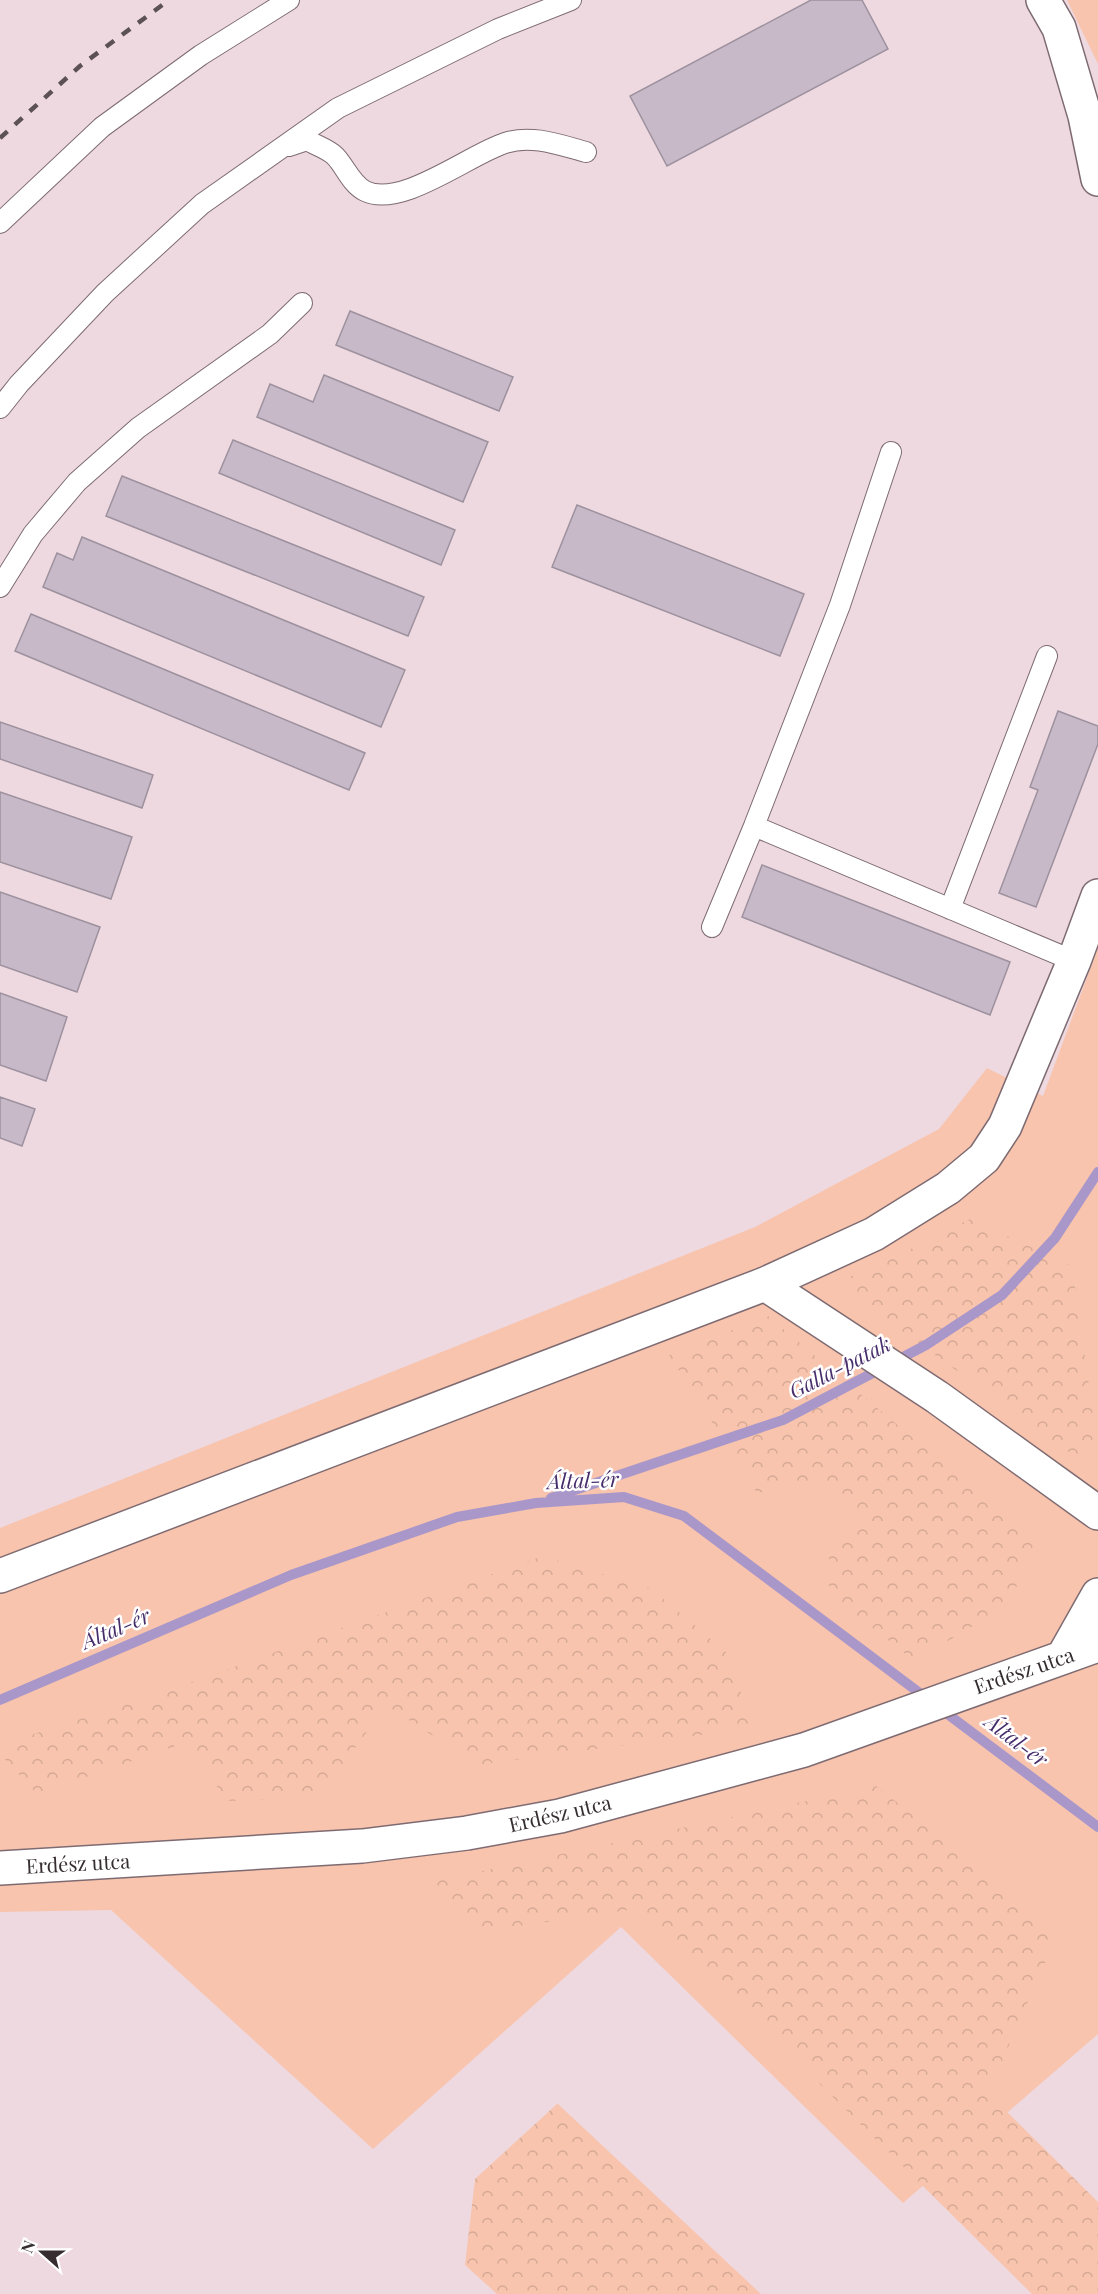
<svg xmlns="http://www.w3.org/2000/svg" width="1098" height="2294" font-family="'Playfair Display',serif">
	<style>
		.green { fill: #f8c4ad }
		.forest { fill: url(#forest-crowns) }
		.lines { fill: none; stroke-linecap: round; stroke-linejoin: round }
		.stream { stroke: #a997ca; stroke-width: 10 }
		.building { fill: #c7b9c7; stroke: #9e919e; stroke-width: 1.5 }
		.lane-casing { stroke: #7e6b72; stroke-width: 22 }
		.street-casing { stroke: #7e6b72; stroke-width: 36 }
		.lane { stroke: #fff; stroke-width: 20 }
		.street { stroke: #fff; stroke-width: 33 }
		.rail { stroke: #5c5155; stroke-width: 4.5; stroke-dasharray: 10 10; stroke-linecap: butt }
		.labels { text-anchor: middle; stroke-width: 5; stroke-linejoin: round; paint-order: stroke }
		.street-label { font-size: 20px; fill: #352d30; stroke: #fff }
		.water-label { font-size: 21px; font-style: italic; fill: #462d6b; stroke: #fff }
	</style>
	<defs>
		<pattern id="forest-crowns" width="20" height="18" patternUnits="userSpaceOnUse" patternTransform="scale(1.5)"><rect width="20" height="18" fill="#f8c4ad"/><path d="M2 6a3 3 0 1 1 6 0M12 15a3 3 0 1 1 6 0" fill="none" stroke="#d5a995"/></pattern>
	</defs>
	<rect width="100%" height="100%" fill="#eed9e1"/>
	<path class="green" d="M1067,0H1098V64Z
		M1098,948V2034L903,2203L621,1927L373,2149L111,1910L0,1912V1528L755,1227L939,1129L987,1068L1043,1096Z"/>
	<path class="forest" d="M970,1219L1072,1266L1096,1435L1077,1458L836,1283L905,1252Z
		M768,1316L1035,1541L1009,1605L914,1661L829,1593V1547L858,1516L835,1482L757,1493L669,1355Z
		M542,1556L652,1589L726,1652L754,1728L477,1765L386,1705L320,1797L228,1801L184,1743L37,1794L0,1754V1745L170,1690Z
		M876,1786L1059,1931L988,2093L1098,2202V2294H1032L642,1908L470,1933L431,1882Z
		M557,2104H558L761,2294H497L465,2265L475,2179Z"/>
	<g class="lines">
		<path class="stream" d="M551,1498L783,1420L926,1345L1002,1295L1055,1238L1098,1172
			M0,1700L291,1575L457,1517L536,1503L624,1497L684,1516L1098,1827"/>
	</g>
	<path class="building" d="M811,0H862L888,49L667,166L630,96Z
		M350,311L513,377L499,411L336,345Z
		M324,375L488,442L463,502L257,417L270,384L313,402Z
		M233,440L455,530L441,565L219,473Z
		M122,476L424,597L408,636L106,516Z
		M577,505L804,594L780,656L552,567Z
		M82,537L405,670L381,727L43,587L57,553L73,560Z
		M31,614L365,753L349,790L15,651Z
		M1058,711L1098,726V744L1036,907L999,893L1038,790L1030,787Z
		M0,722L153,775L142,808L0,759Z
		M0,792L132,837L111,899L0,862Z
		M762,865L1010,962L990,1015L742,917Z
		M0,892L100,927L77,992L0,965Z
		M0,993L67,1017L46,1081L0,1065Z
		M0,1097L35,1109L22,1146L0,1138Z"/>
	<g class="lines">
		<g class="lane-casing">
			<path id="lane" d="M289,146L307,140C315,145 328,149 335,156C345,166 351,184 365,191C401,209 470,154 505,143C532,134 560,145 586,152
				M0,223L102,127L201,55L289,0
				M0,408L19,384L105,293L202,204L338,108L498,29L571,0
				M0,587L33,534L77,482L138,428L270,334L302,303
				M754,826L1074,961
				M950,909L1047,656
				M712,927L754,826L840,605L891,452"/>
		</g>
		<g class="street-casing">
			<path id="street" d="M1043,0L1059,28L1085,116L1098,179
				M765,1284L937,1397L1098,1513
				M0,1576L765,1284L874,1234L948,1188L984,1158L1005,1126L1074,961L1098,896
				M1063,1657L1098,1595
				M0,1868L362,1846L467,1833L560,1816L804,1750L1098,1645"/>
		</g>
		<use href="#lane" class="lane"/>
		<use href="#street" class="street"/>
		<path class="rail" d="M0,138L80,66L169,0"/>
	</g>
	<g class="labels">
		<g class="street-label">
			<text transform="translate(1024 1671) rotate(-19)" y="7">Erdész utca</text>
			<text transform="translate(560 1814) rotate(-13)" y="7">Erdész utca</text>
			<text transform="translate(78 1864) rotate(-3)" y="7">Erdész utca</text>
		</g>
		<g class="water-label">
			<text transform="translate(840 1368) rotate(-27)" y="7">Galla-patak</text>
			<text transform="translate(583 1481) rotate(-2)" y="7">Által-ér</text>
			<text transform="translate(116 1629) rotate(-23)" y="7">Által-ér</text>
			<text transform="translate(1016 1741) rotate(37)" y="7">Által-ér</text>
		</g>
	</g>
	<g transform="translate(42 2252) rotate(291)" stroke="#ffffff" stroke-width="4.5" paint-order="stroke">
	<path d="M0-4.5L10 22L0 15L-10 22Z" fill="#352d30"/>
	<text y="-9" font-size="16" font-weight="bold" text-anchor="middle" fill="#352d30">N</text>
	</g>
</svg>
